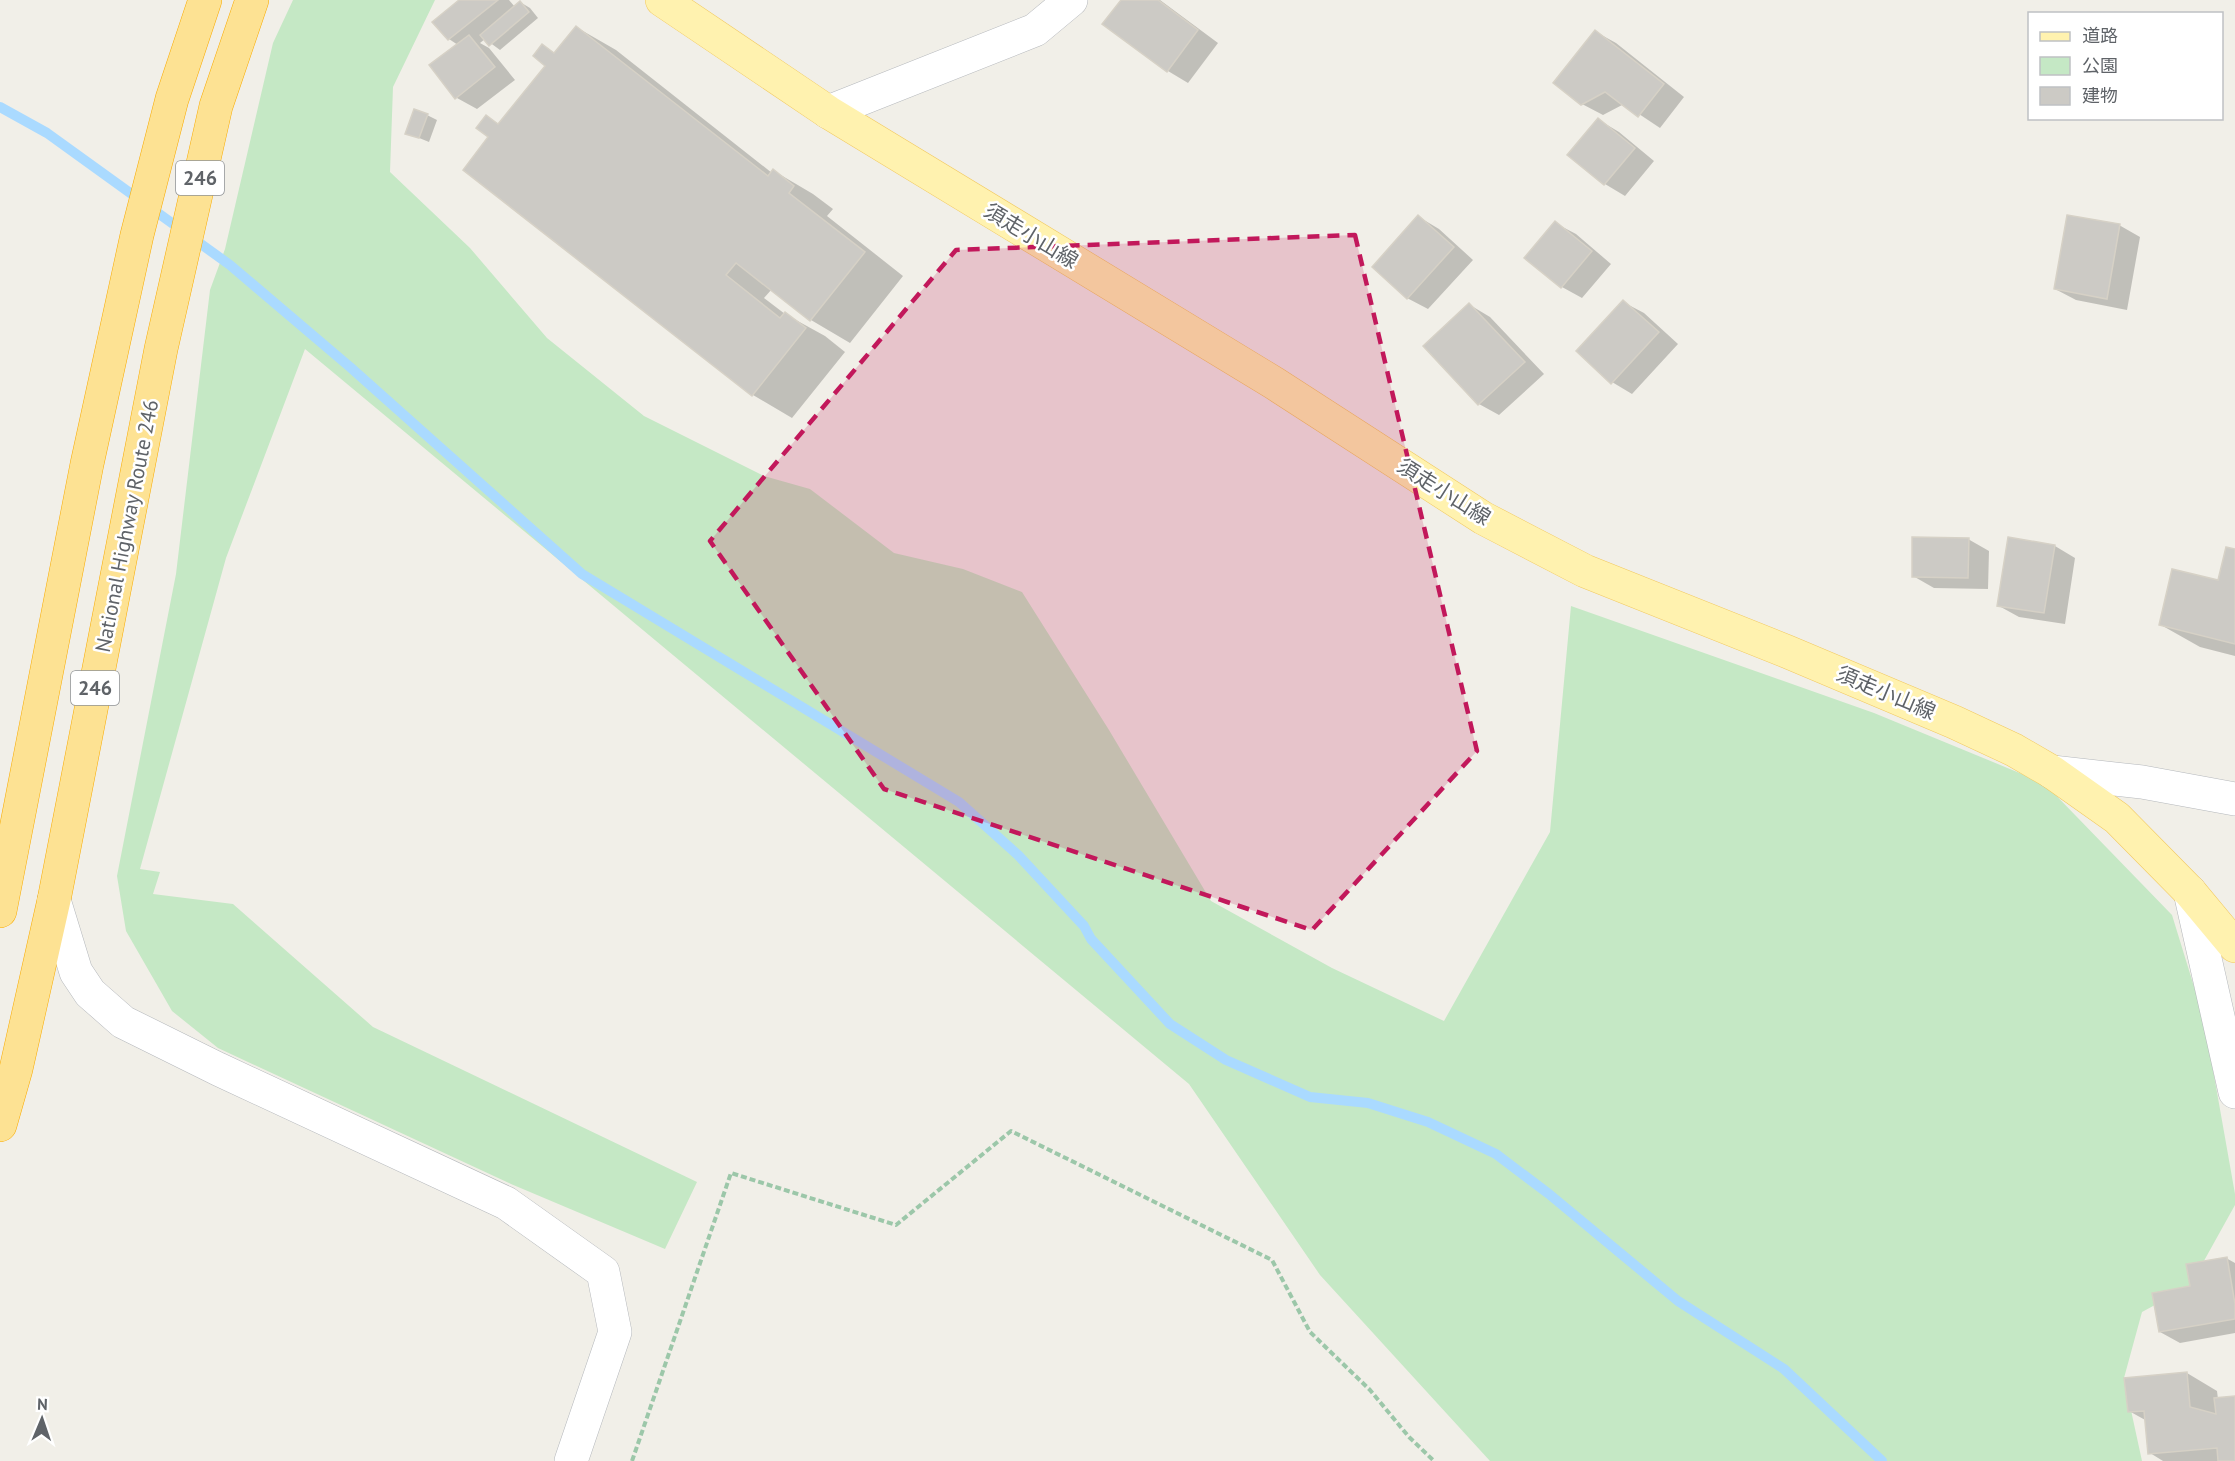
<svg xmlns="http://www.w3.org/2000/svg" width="2235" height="1461" font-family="'PT Sans','Noto Sans JP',sans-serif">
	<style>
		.green { fill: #c5e8c5 }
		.shadow { fill: #0003 }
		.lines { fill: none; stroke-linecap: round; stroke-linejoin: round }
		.stream { stroke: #aadaff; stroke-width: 10 }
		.building { fill: #cccac5; stroke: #d6d1c6; stroke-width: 1.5 }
		.minor-casing { stroke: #b5b8bc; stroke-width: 34 }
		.major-casing { stroke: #f2c960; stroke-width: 34 }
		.highway-casing { stroke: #f9ab00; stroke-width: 34 }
		.path { stroke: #9cc7a9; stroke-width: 4; stroke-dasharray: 6 3; stroke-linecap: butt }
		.minor { stroke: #fff; stroke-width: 33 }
		.major { stroke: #fff2af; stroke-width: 33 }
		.highway { stroke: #fde293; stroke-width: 33 }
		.marked { fill: #c2185b; fill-opacity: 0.2; stroke: #c2185b; stroke-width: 4.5; stroke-dasharray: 12 8; stroke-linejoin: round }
		.labels { text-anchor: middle; stroke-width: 5; stroke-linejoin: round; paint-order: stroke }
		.shield { fill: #fff; stroke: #8f9295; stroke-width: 1.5 }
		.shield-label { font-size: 20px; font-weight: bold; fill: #5f6368 }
		.street-label { font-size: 21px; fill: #5f6368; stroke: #fff }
	</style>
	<rect width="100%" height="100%" fill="#f1efe8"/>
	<path class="green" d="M293,0H435L393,87L390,172L470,248L547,338L644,416L764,476L810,489L894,553L963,569L1022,592L1109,730L1211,901L1332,968L1444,1021L1550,832L1571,606L1874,713L2044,783L2172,915L2204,1019L2235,1194V1205L2190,1286L2142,1312L2124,1378L2142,1461H1490L1320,1275L1189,1084L305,349L226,558L140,869L160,872L153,894L233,904L373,1027L697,1182L665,1249L511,1184L218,1048L172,1011L126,931L117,876L176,574L210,290L225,249L273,43Z"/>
	<path class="shadow" d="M462,0H509L515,7L520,2L530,8L538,18L500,50L485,39L480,43L489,48L515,80L477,109L457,98L458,45L449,39L435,22Z
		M1122,0H1160L1218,43L1188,83L1168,71Z
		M576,27L616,50L772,173L774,171L813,194L833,209L827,216L903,276L850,343L811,320L772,289L764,298L785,314L825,336L845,352L792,418L753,395L465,170L490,137L487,117L500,125L547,65L543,46L556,54Z
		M1596,32L1616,43L1684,97L1660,128L1624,104L1603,115L1582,104Z
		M427,115L437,120L429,142L407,133Z
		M1599,120L1619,132L1654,161L1625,196L1605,184L1569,155Z
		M1419,217L1439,229L1473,260L1428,309L1407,298Z
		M1555,223L1576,234L1611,264L1582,298L1562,287Z
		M2119,225L2140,237L2127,310L2076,300L2055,289Z
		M1623,302L1644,313L1678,344L1632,394L1612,382Z
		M1470,305L1490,317L1544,374L1499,415L1479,404Z
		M1968,539L1989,551L1988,589L1934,588L1913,576Z
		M2055,546L2075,558L2065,624L2019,617L1999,606Z
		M2235,550V656L2200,647L2161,625L2219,582Z
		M2226,1258L2235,1263V1333L2180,1343L2160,1332L2192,1288Z
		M2187,1373L2217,1391L2218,1399L2235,1397V1461H2163L2150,1453L2147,1421L2129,1411Z"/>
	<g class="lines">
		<path class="stream" d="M0,107L47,133L230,265L350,367L582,574L959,802L1018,855L1084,926L1091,939L1170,1024L1226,1060L1310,1097L1368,1103L1428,1122L1496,1154L1549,1194L1678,1301L1784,1369L1882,1461"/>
	</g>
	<path class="building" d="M459,0H498L448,40L432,22Z
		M1121,0H1158L1198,30L1167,72L1102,24Z
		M520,1L529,12L489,46L480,35Z
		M576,26L768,176L773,169L794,186L789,193L865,252L810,321L736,263L726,275L780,318L785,312L806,328L752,396L463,170L488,137L476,128L486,115L498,124L545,66L533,56L542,44L554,53Z
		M1595,30L1664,84L1638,117L1605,92L1581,105L1553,83Z
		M469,35L495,67L455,99L429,65Z
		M414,109L428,114L419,138L405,134Z
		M1598,118L1635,148L1604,185L1567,155Z
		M1418,215L1454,247L1407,299L1372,267Z
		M2067,215L2120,224L2107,299L2054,289Z
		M1555,221L1592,251L1561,288L1524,258Z
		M1623,300L1659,332L1611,384L1576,351Z
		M1469,303L1525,362L1478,405L1423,346Z
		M1912,537L1969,538L1968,578L1912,577Z
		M2008,537L2055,545L2044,613L1997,606Z
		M2226,547L2235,549V644L2159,625L2172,569L2218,580Z
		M2227,1257L2235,1304V1319L2159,1332L2152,1293L2190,1286L2186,1264Z
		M2187,1372L2190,1407L2216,1414L2214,1398L2235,1396V1461H2218L2217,1448L2148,1454L2144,1411L2128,1412L2124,1378Z"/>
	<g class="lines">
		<g class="minor-casing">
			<path id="minor" d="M828,112L1035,30L1071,0
				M2052,772L2142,782L2235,799
				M2190,892L2235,1092
				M54,900L76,972L90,993L123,1022L218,1069L506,1203L603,1272L615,1332L571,1461"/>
		</g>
		<g class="major-casing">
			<path id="major" d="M662,0L828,112L1274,383L1483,518L1585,571L1788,652L1954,722L2014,750L2052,772L2117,818L2190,892L2235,946"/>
		</g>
		<g class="highway-casing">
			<path id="highway" d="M0,911L87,464L137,235L172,99L205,0
				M0,1125L16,1069L54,900L161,349L216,106L252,0"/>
		</g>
		<path class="path" d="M632,1461L731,1173L896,1225L1011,1131L1272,1260L1310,1332L1370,1390L1409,1437L1434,1461"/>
		<use href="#minor" class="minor"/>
		<use href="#major" class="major"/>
		<use href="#highway" class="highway"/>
	</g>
	<path class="marked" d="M1355,235L1477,751L1312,930L884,789L710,541L956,250Z"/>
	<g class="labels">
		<g class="shield">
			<rect x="176" y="161" width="48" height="34" rx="4.5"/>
			<rect x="71" y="671" width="48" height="34" rx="4.5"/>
		</g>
		<g class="shield-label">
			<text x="200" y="185">246</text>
			<text x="95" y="695">246</text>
		</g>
		<g class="street-label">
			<text transform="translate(1031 236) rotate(31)" y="7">須走小山線</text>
			<text transform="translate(1444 492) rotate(32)" y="7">須走小山線</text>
			<text transform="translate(127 526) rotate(-79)" y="7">National Highway Route 246</text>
			<text transform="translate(1886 693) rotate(23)" y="7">須走小山線</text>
		</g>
	</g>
	<rect x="2028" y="12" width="195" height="108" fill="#ffffff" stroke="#bfc1c3" stroke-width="1.5"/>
	<rect x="2040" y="32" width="30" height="9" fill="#fff2af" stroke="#bfc1c3" stroke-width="1.5"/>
	<text x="2082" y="42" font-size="18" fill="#5f6368">道路</text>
	<rect x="2040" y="57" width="30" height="18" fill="#c5e8c5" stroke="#bfc1c3" stroke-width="1.5"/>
	<text x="2082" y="72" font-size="18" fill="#5f6368">公園</text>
	<rect x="2040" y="87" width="30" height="18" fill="#cccac5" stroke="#bfc1c3" stroke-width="1.5"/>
	<text x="2082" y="102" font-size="18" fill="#5f6368">建物</text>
	<g transform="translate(42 1419) rotate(2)" stroke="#ffffff" stroke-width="4.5" paint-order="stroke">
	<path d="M0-4.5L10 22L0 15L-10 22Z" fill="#5f6368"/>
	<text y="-9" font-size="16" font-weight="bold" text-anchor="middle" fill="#5f6368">N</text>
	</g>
</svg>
